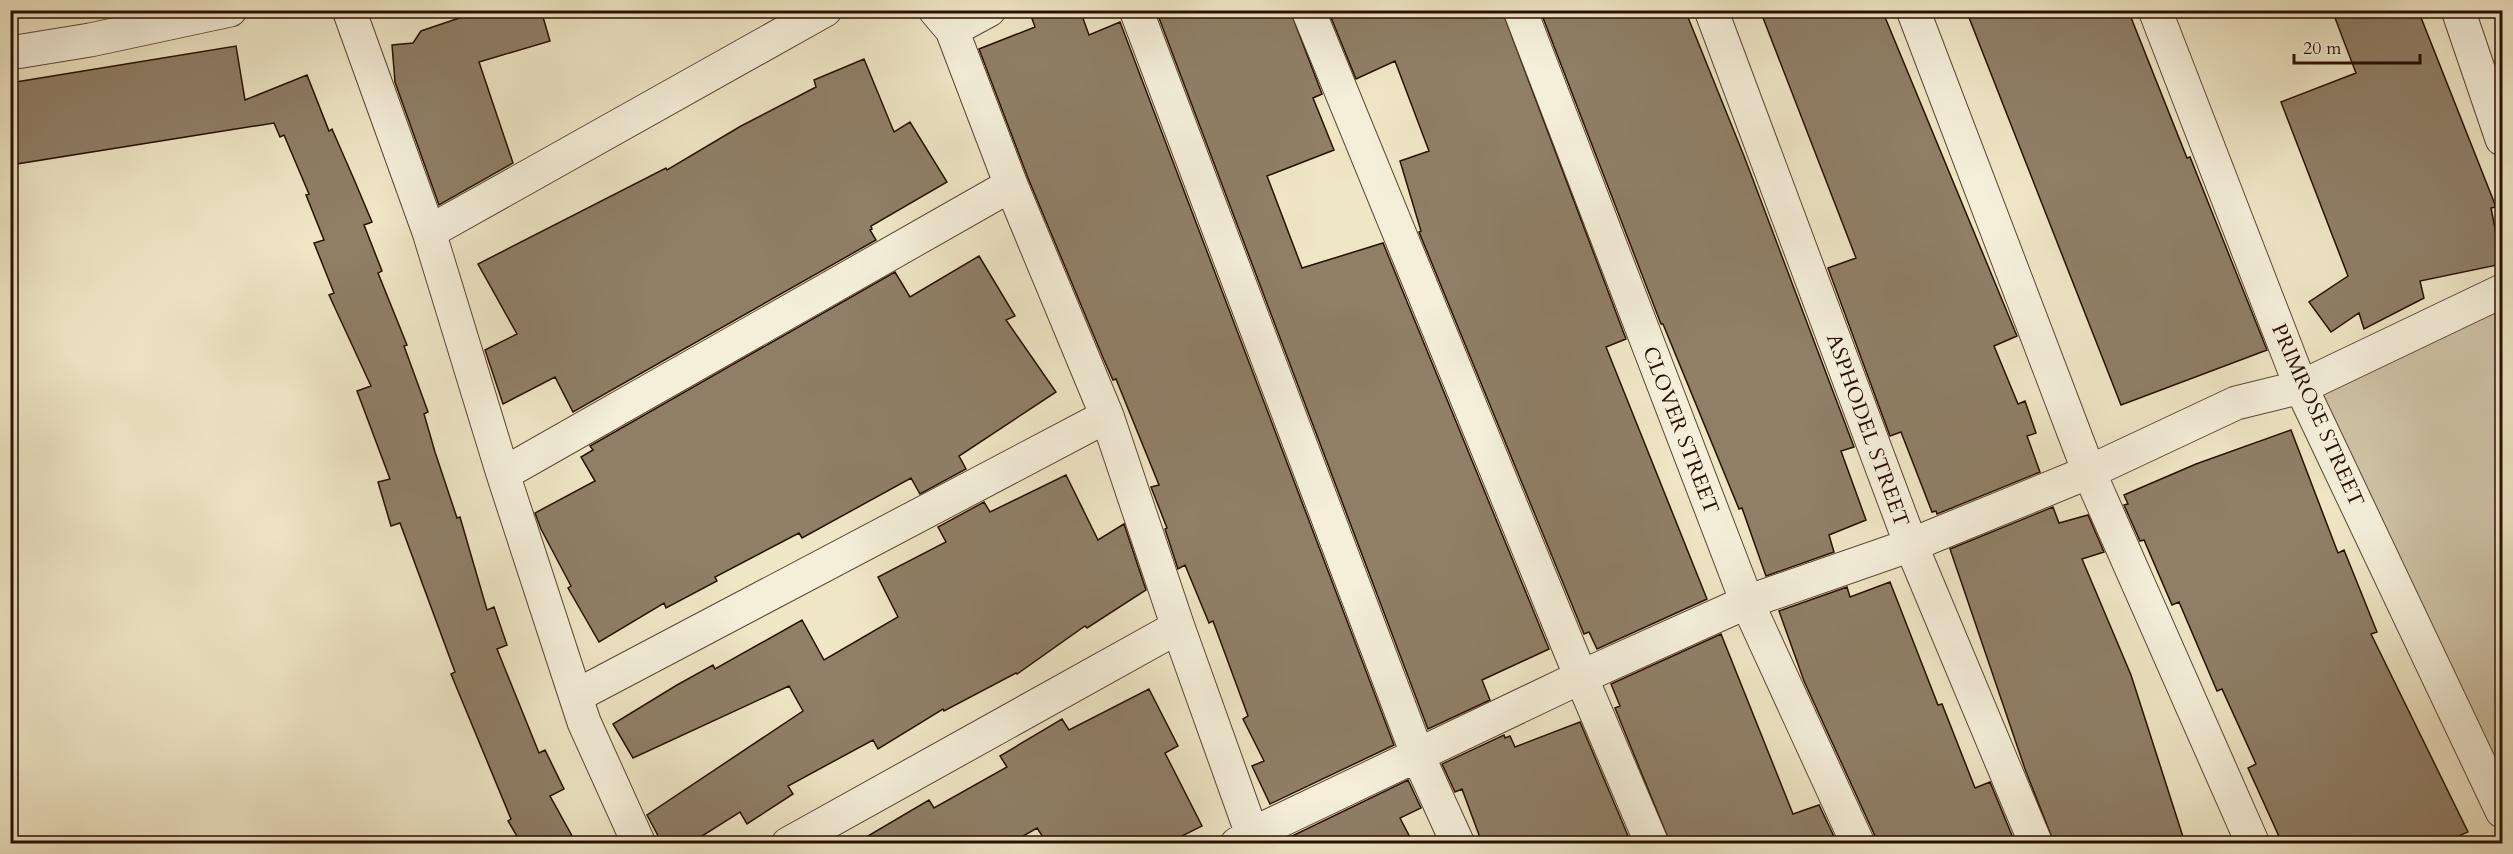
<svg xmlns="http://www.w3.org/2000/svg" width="2513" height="854" font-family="Cardo,serif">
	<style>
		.green { fill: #cdc2a5; stroke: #7a6953; stroke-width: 1.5 }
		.building { fill: #8f7f67; stroke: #271001; stroke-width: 1.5 }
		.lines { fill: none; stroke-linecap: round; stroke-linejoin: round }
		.minor-casing { stroke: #594632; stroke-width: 35 }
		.minor { stroke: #f5efda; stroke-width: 33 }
		.labels { text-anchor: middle; stroke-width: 5; stroke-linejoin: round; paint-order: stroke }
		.street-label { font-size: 21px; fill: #271001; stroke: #f5efda }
	</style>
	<rect width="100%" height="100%" fill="#efe6c6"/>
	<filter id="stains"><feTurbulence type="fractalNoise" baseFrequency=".00333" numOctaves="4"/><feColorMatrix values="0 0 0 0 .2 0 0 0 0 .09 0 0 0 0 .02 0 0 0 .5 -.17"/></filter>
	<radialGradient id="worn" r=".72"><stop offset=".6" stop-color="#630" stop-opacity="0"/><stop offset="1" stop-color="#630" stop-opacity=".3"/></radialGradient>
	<path class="green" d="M2502,300V773L2319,389Z"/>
	<path class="building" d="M483,10H541L550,41L479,62L513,163L439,205L395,82L392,45L413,43L421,31Z
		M1029,10H1080L1089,35L1120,22L1394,745L1270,804L1252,766L1264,761L1243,719L1248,716L1213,621L1209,623L1185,565L1178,569L1165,529L1167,528L1151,487L1159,485L1116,379L1113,380L1104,360L1028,178L979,49L1035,27Z
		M1156,10H1290L1322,94L1313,98L1334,150L1267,176L1302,268L1383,243L1549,649L1482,680L1490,700L1428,729Z
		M1328,10H1502L1626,339L1606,347L1707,599L1597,649L1589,632L1584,634L1419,232L1421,231L1400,161L1429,151L1395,61L1356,79Z
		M1540,10H1685L1744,156L1854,447L1841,451L1866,520L1829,535L1834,552L1766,576L1742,508L1739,509L1663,324H1661Z
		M1760,10H1882L2017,336L1994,346L2018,404L2025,401L2036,433L2027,436L2040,472L1937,514L1936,511L1932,512L1901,432L1890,436L1828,268L1856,258Z
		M1966,10H2128L2187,158L2190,157L2267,350L2121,405Z
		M2332,10H2418L2496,207L2491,208L2502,264L2420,281L2424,298L2364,329L2359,313L2331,332L2309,302L2348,276L2281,102L2356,73Z
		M236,46L245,100L307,75L329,131L332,129L353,177L372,222L364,225L382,271L378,273L407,345L404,346L428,412L424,414L435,452L457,518L460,517L487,610L494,607L507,645L497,649L539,753L545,750L564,789L550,796L576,843H521L508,821L511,819L451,674L455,672L400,523L391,526L378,482L390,479L357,391L371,386L329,295L334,293L314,243L324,240L306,195L309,194L284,135L280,137L274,123L10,165V83Z
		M864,59L894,132L910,122L947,182L871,226L872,229L870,230L876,240L573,412L555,377L503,404L485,350L517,334L478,264L666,168L667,170L741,126L816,87L814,80Z
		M979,256L1015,316L1006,320L1056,392L959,456L966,469L920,494L911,478L802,538L799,533L715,577L717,581L666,608L664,603L599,642L568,588L571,586L541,529L535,513L595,481L581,457L593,450L590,446L895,272L910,297Z
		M2291,430L2338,553L2344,550L2377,632L2371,634L2468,832L2443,843H2282L2248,768L2256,764L2222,689L2217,691L2179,602L2172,605L2144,540L2140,541L2124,505L2128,504L2124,495L2196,464Z
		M1066,475L1098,540L1124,524L1146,590L1087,628L1085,626L1017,674L1016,673L944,711L943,709L878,749L873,740L788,786L793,794L747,824L740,812L691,843H662L647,815L803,711L789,686L633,758L613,724L677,685L713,665L715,669L802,620L824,660L898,617L878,577L946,542L938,527L984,502L990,512Z
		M2053,507L2059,523L2088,515L2104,552L2082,559L2131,675L2185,843H2054L2025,769L1950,549Z
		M1890,582L1938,705L1942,704L1975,788L1990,782L2015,843H1876L1875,836L1804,681L1779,611L1847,587L1850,597Z
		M1721,634L1793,814L1819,805L1837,843H1670L1615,708L1620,706L1611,684Z
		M1149,689L1178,746L1165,753L1202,826L1168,843H1047L1037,828L1011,843H856L929,800L934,808L1007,767L1000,756L1062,719L1069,730Z
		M1580,722L1631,843H1482L1462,789L1455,792L1442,764L1504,735L1505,738L1510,736L1515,747Z
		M1408,780L1421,808L1400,818L1413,843H1294L1290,837Z"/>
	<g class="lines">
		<g class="minor-casing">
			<path id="minor" d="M349,10L429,232L503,474L584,722L639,844
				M935,10L952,30L1011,185L1107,416L1178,627L1252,834
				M1136,10L1418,756L1458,844
				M1308,10L1581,677L1652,844
				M1520,10L1747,602L1858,844
				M1711,10L1911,545L2036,844
				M1913,10L2089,472L2253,844
				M2155,10L2301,387L2502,811
				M2458,10L2502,139
				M952,30L989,10
				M10,53L90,40L230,10
				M429,232L825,10
				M503,474L1011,185
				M576,696L1107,416
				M788,844L1178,627
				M1237,844L1252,834L1581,677L1747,602L1911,545L2089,472L2236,403L2301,387L2502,291"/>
		</g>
		<use href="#minor" class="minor"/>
	</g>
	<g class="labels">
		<g class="street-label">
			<text transform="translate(2318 415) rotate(66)" y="7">PRIMROSE STREET</text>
			<text transform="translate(1681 430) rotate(69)" y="7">CLOVER STREET</text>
			<text transform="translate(1868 430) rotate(70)" y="7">ASPHODEL STREET</text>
		</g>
	</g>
	<rect width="2513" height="854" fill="none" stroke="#efe6c6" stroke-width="36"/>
	<rect x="12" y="12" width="2489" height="830" fill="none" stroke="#271001" stroke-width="3"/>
	<rect x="18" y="18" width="2477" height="818" fill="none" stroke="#271001" stroke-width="1.5"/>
	<path d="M2294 54v9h126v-9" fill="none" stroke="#271001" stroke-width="3"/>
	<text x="2303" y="54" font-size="18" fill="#271001" stroke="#f5efda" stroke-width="4.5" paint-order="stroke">20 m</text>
	<rect width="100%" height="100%" filter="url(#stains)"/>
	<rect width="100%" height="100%" fill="url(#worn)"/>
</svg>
